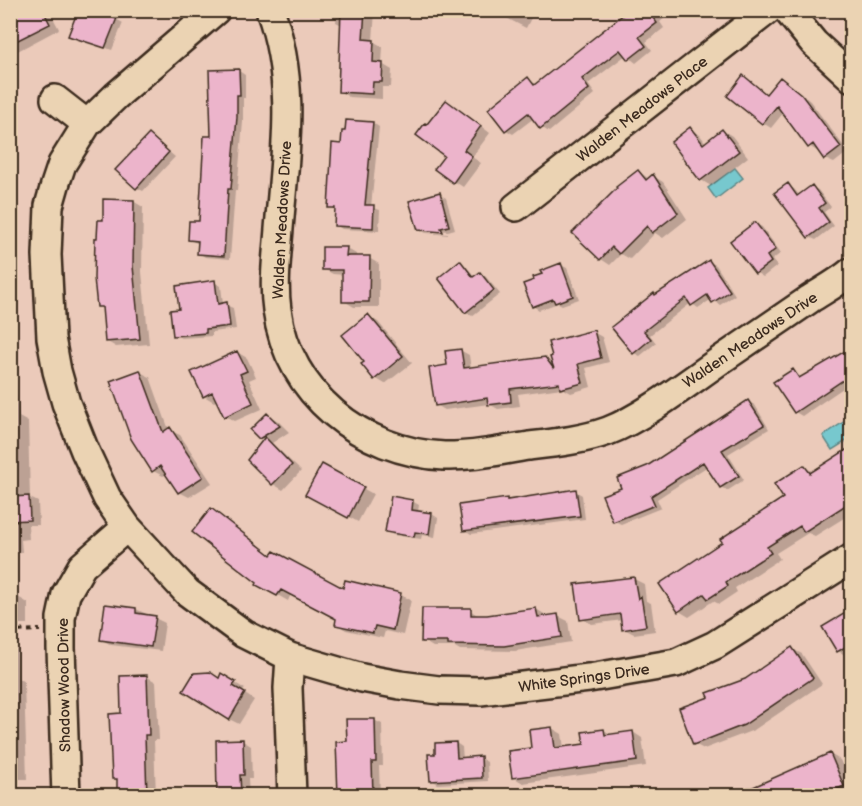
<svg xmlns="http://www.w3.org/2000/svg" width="862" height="806" font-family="'Balsamiq Sans',sans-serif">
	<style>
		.water { fill: #77c8ce; stroke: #5f8988; stroke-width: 1.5 }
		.shadow { fill: #0003 }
		.building { fill: #ecb4cb; stroke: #3b2a1e; stroke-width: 1.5 }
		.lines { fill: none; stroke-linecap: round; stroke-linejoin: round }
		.minor-casing { stroke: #3b2a1e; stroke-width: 32 }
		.path { stroke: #3b2a1e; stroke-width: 4; stroke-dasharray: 4.5 4.5; stroke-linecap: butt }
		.minor { stroke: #ebd3b3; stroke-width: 27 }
		.labels { text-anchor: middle; stroke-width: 5; stroke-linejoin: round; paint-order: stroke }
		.street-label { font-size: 15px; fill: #3b2a1e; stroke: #ebd3b3 }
	</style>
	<rect width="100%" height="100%" fill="#ebcaba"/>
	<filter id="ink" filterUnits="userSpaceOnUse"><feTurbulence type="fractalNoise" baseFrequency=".0167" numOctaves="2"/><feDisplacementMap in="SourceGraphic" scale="12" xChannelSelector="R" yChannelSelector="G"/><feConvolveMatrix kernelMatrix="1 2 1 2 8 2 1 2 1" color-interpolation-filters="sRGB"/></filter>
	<g filter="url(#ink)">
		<path class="water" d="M735,168L743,178L716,199L708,188Z
			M851,417V438L832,450L823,436Z"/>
		<path class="shadow" d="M10,10H49L59,29L12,54Z
			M337,10H375L373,41L383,47L382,64L392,70L391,87H382V99L349,97L339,91L342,25L336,22Z
			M491,10H535L526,28Z
			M631,10H674L660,22L664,28L646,42L652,50L636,63L626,55L588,84L595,94L549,132L541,127L534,118L513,134L506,130L528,79L537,85Z
			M116,19L123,23L112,50L70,35Z
			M239,71L245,75V98H243V122L237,191H235L230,259L205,257L199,253V244L190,240L200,223L212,138Z
			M744,77L767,95L781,79L789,84L810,101L848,152L834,163L825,159L819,150L817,151L809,146L784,112L771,128L763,123L729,96Z
			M456,107L490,133L472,157L481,163L463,187L454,181L446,155L428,126Z
			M373,123L379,127L371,207L380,210L379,231L342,229L336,225L337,211L330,207L342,146Z
			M690,129L700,135L706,143L722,130L732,136L748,157L711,186L701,180Z
			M10,131L14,133V163L17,164L18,185L10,186Z
			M149,135L175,157L143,191L137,188Z
			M638,171L649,179L653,176L663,182L687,219L663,238L655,233L630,259L621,254L610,265L601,259Z
			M788,185L794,189L800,196L812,187L818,190L831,207L824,212L834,226L816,240L809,237Z
			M439,194L446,198L455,229L448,231L422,229V232L419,229Z
			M133,201L143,207L142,272L149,344L116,347L106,341L104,310L98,306L99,240L104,222Z
			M755,224L762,227L781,253L772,260L777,266L763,277L757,273L732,241Z
			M424,232L448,234V235L426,233Z
			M346,248L356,254V258H369L379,264V307H354L344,301V275L333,274L323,269Z
			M460,262L466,266L475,277L480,273L486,277L500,294L472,316L466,312Z
			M709,262L716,265L735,295L720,305L712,299L698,308L691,303L650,335L656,343L640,356L634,353L656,297Z
			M561,265L567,268L579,299L562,305L558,303L539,310L533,306L536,281Z
			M214,282L221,286L223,304L233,308L236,329L212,332V336L181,338L175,335L181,310Z
			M368,316L378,322L412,363L385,384L375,378L366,362Z
			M10,319L14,380L16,381L19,417L28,422L30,498L38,502L39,525H28L29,539L21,540L22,552H17L18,597L28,603V624H16L18,678L24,682L27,779H17V796H10Z
			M593,332L602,337L609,362L586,368L591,387L571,393L562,388L518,394L520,406L498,409L489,404L445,410L436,405L449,366L460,350L469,355L471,369L545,359L554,364Z
			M852,349V382L802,416L795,412L793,371L802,378Z
			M237,352L247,358L256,377L249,380L262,409L235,421L225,416L218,400L214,402L204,396Z
			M140,372L150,377L169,430L180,435L212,483L189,497L179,492L167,474L163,476L153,471Z
			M748,402L755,405L769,429L728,454L744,480L727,491L721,487L708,466L657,499L661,508L621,524L614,521L623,489L647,468Z
			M268,415L278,421L289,432L272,443L301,471L283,490L273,484L249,460L264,440L252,430Z
			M852,449V513L815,536L808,533L776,553L780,559L735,588L737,592L719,604L713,601L689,617L679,611L785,499L804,467L814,472Z
			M322,466L373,494L358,522L307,494Z
			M575,491L582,495L585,519L471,534L465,530L507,499L510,501Z
			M412,501L419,505L418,512L432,514L438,518L435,537L422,535L421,539L393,535L387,531Z
			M211,510L273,556L344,590L346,582L401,595L411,600L403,635L385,631L383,638L346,630L336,624L338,619L291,594L288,601L258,584Z
			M634,579L644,584L646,601L651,603L655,631L634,634L624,629L623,620L592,624L582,619Z
			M136,609L165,623L161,651L111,645L101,639Z
			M536,609L546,615V617L558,616L568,621L571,642L515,651L460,650L455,647H433L423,641L470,610L480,617Z
			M852,610V650L845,655L838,651Z
			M792,649L802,654L822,684L754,730L704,749L694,744L711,698L746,680Z
			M222,675L245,689L242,692L254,700L239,724L229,719L220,679Z
			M146,676L156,682L159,740H154L156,796H119L118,781L114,778L123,714Z
			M374,720L382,724L383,766H379L380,796H339L338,743H348Z
			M552,728L562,734L564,748L586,745L604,730L612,735L633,732L642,738L646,766L523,783L513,777Z
			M243,741L251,746L252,779H248L249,796H219L217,742Z
			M456,743L462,747L463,759L480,758L487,762L488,781L438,784L432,780L437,755Z
			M830,754L840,760L852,787V792L844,796H727L749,786L754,789Z"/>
		<path class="building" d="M10,10H43L50,24L10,44Z
			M78,10H98L117,18L105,48L68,36Z
			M341,10H365L363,39L374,40L373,62L383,63L382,82H373L372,94L338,92Z
			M629,10H647L657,23L639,37L646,46L628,60L620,50L582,79L589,89L540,129L528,113L505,131L488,109L528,77L534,85Z
			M239,69L240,95H237V117L231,189H228L224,256L197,254L198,241L188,240L189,221H199L204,136H211L209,70Z
			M743,75L766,94L780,77L801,94L841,147L824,160L813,144L808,148L777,106L762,124L727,96Z
			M446,100L481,126L464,150L472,156L453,183L434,169L444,156L416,135L425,123L427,124Z
			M346,120L373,122L365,205H374L373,228L334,226L335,208H328L332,143L341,144L342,131H345Z
			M690,127L703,144L722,129L739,151L700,181L671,142Z
			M149,134L169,152L136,189L115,170Z
			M638,170L646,180L653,174L678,213L652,233L647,226L619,254L612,247L600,260L572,233L617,188L616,187Z
			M788,183L797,196L812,185L825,203L819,208L829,222L808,238L774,193Z
			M440,192L449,226L441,228L443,232L418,230L409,201Z
			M103,199L134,200L133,266L140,339L105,342L102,307H97L94,278L95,238H97L98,220H103Z
			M755,222L776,249L767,256L771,262L755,274L730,241Z
			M322,247H347L346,256H370L369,302H342V270H322Z
			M460,260L473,277L480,272L494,290L465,313L438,278Z
			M709,260L730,291L712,303L707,295L691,306L686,298L644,331L651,339L633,354L611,327L654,293L655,295Z
			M561,263L573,296L555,303L553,299L532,307L523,284L534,280L533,277L542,274L540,271Z
			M215,280L218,304L227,302L230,326L206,329V333L173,336L170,310L179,309L176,286Z
			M368,314L403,356L374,380L361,364L364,362L342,335Z
			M594,330L601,358L578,364L583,383L560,389L559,383L510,389L511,402L488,405L487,398L435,406L429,368L447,365L445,351L461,349L464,368L545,357L554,369L550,357L552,356L548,342Z
			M852,347V374L794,413L773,382L793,369L799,378Z
			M237,351L247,371L240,374L253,403L224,417L212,392L203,397L191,372Z
			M140,370L163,432L170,427L203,477L178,493L160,466L152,472L131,439L110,381Z
			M748,400L764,425L722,450L739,476L720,488L703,462L651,496L655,505L613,522L602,495L621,488L617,478L647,466Z
			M267,413L280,426L259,439L250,430Z
			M265,437L292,465L272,485L247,460Z
			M852,446V501L804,532L800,526L767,547L771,553L726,582L728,586L708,599L704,594L678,612L659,584L722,542L720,539L783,498L774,484L804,465L810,473Z
			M322,464L364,487L348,518L305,495Z
			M576,489L580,516L463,531L459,505L507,498V500Z
			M29,496L30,520L10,521V497Z
			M391,496L413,500L412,510L432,513L429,534L415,532L414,537L385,532Z
			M211,508L271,555L274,551L343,588L345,580L401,593L393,630L375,626L373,633L335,625L336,619L281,590L277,596L256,585L257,583L192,532Z
			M634,577L638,599L641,596L646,626L622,630L620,614L580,620L575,584Z
			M105,604L136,608V613L156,616L151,647L100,640Z
			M422,608H471V615H487L536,608L538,617L558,614L562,637L504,646L448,645V642H421Z
			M852,609V643L837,652L822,627Z
			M792,647L813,678L744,725L693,745L679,708L709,697L707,693L745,679Z
			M210,672L219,678L221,673L236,682L233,686L245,693L229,720L183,691L194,673Z
			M147,675L149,735H145L147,795H117V779H112L109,714L121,713L120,676Z
			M346,719H375L376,762H372L373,795H338L336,742L347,741Z
			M552,727L555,748L584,744L582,732L604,729L605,735L633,731L637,761L512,778L508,751L531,748L529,730Z
			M243,739L244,775H240L241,794L217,795L216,740Z
			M456,742L457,758L481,756L482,778L430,781L428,754H435V743Z
			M830,753L844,786L823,795H735Z"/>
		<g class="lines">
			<g class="minor-casing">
				<path id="minor" d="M216,10L116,96L87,124L62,164L55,185L49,206L47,255L51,338L57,371L66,403L85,451L107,498L127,527L187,592L244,634L290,657L362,678L400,685L439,690L480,691L589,678L676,663L715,645L852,558
					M270,10C297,84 285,154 279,229C277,256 273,283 277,310C288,394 362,452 444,456C473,457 501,450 529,446C555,443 583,440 608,431C647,416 695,377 731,353C757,335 784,317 810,299C824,290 839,282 852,271
					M787,10L814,43L852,78
					M55,99L87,124
					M516,207L768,10
					M290,657L288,688L292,796
					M66,796L61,648V618L66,594L82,566L127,527"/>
			</g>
			<path class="path" d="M10,631L40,630"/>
			<use href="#minor" class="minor"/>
		</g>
	</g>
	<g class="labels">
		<g class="street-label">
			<text transform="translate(642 109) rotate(-38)" y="5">Walden Meadows Place</text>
			<text transform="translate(282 220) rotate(-87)" y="5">Walden Meadows Drive</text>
			<text transform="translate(750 340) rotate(-34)" y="5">Walden Meadows Drive</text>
			<text transform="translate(584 678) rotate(-8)" y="5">White Springs Drive</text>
			<text transform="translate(64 685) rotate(-91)" y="5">Shadow Wood Drive</text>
		</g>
	</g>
	<rect width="862" height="806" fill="none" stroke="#ebd3b3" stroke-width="36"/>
	<rect x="18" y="18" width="826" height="770" fill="none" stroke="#3b2a1e" stroke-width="2" filter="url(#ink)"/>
</svg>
